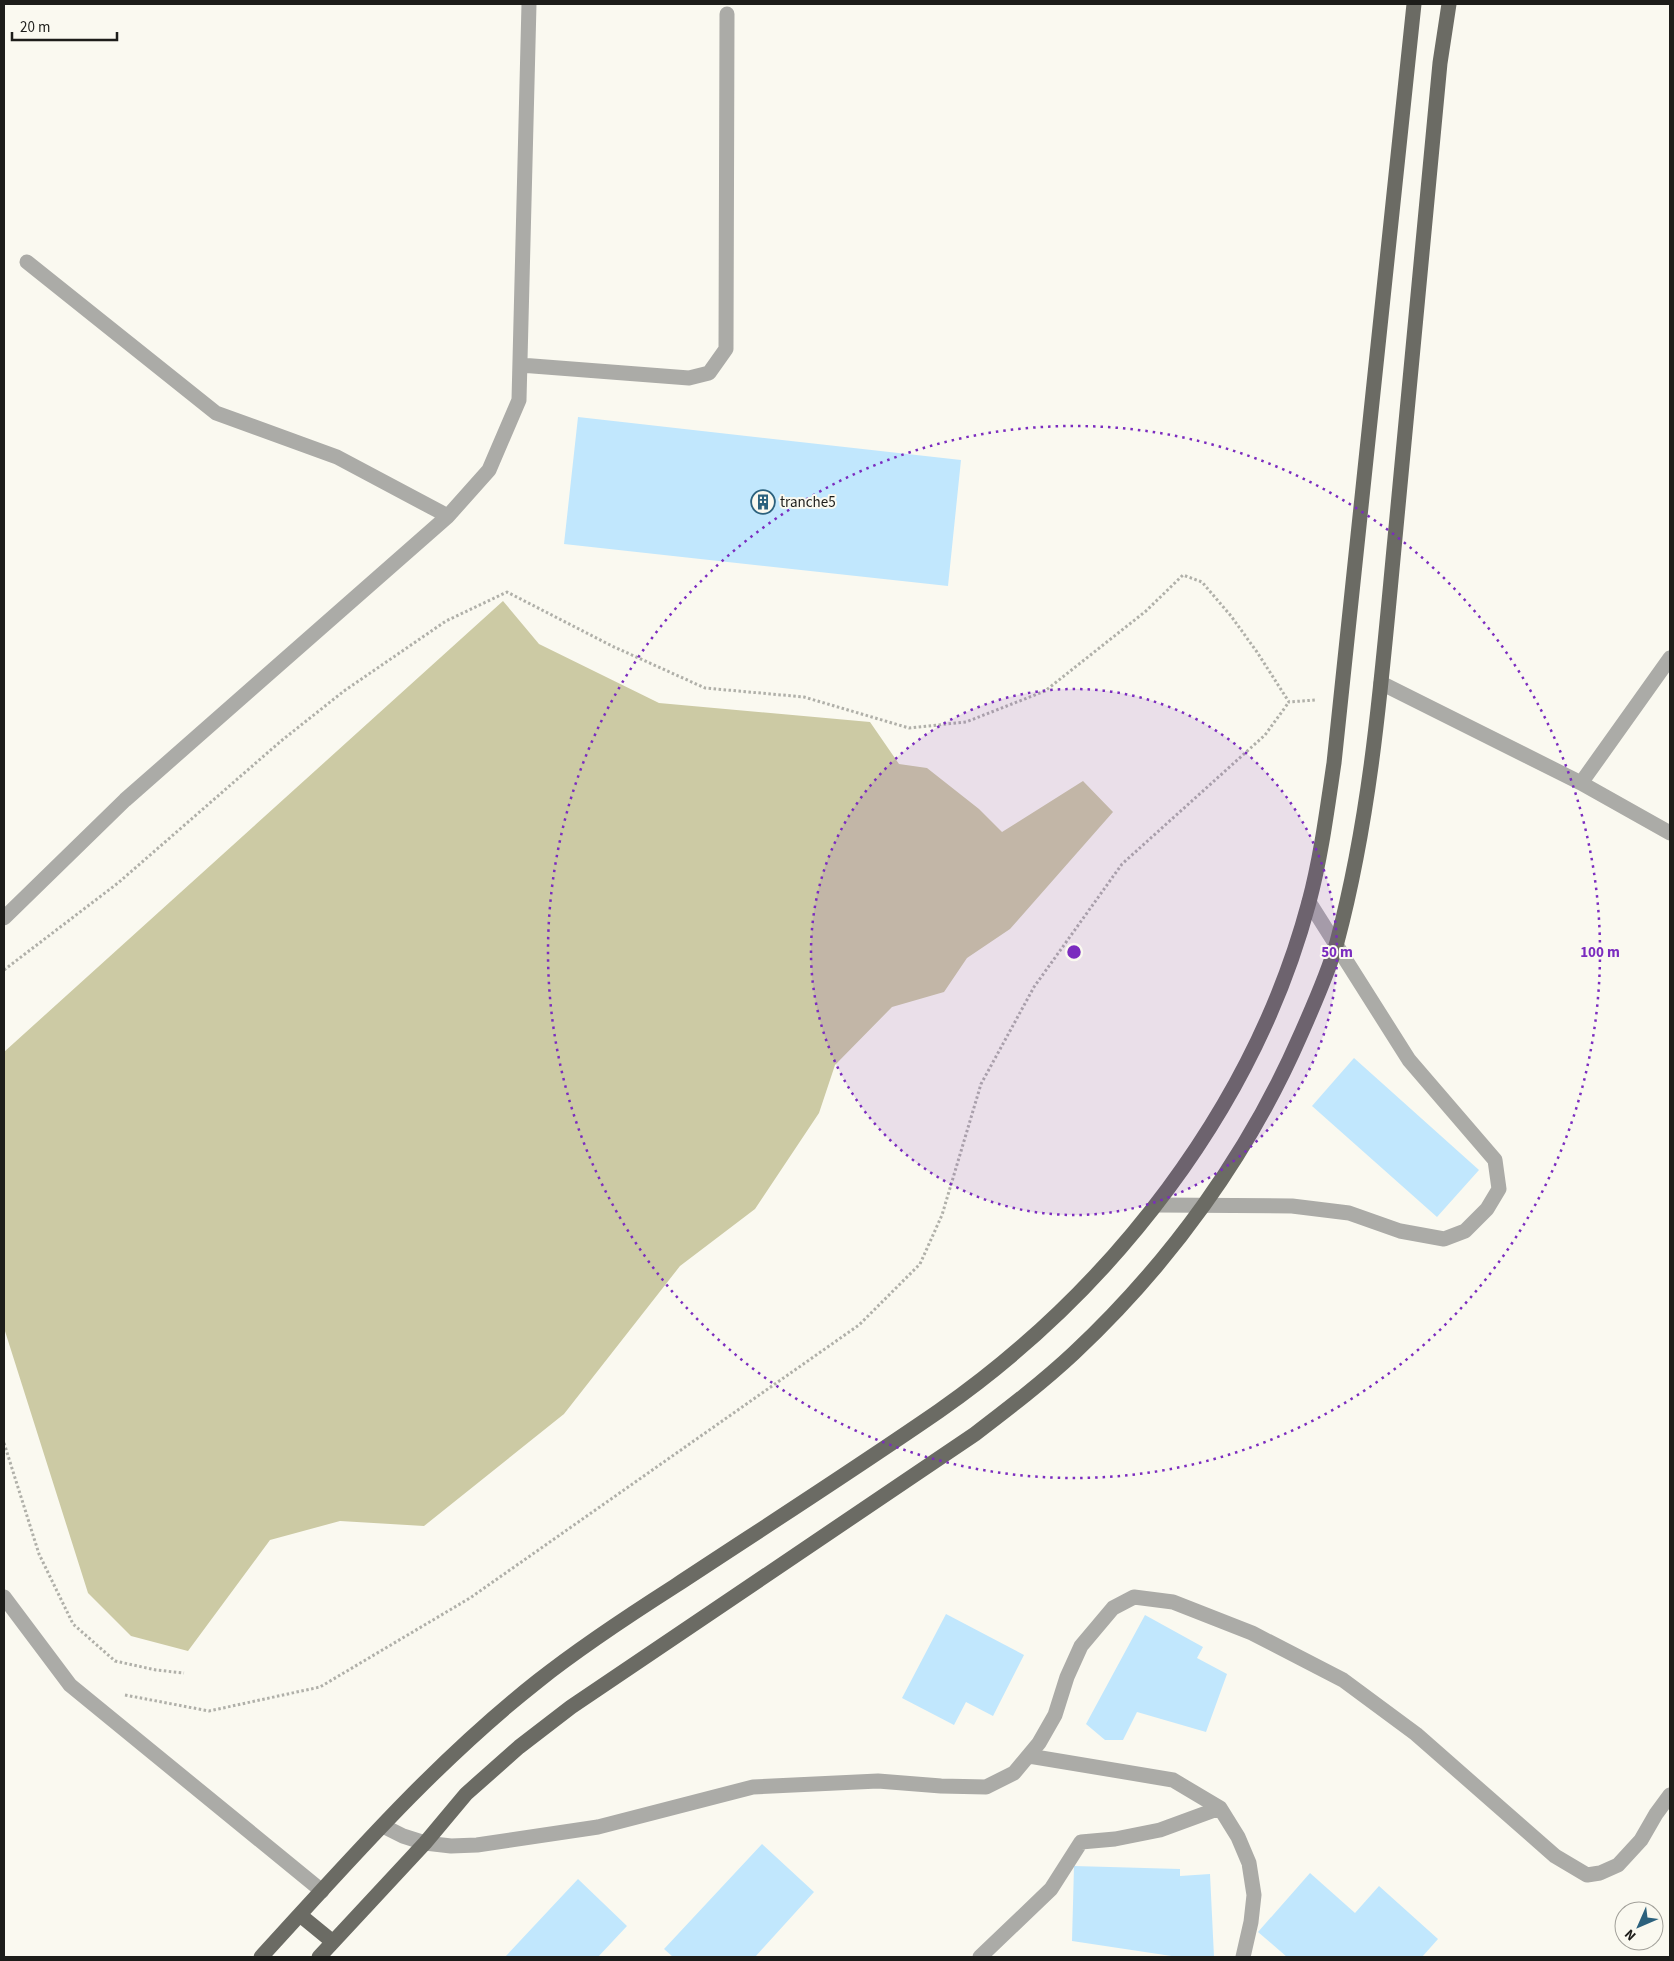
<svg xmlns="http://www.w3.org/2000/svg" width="1674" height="1961" font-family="'Source Sans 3',sans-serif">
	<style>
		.water { fill: #cccaa4 }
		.building { fill: #c1e7fd }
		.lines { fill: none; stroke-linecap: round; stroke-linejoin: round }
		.path { stroke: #b0b0a9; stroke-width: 3; stroke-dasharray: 2.5 2.5; stroke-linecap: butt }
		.minor { stroke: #ababa7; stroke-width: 15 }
		.major { stroke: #6b6b64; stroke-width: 15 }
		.ring { fill: none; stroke: #7b2cbf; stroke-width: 2.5; stroke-dasharray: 2.5 5 }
		.labels { text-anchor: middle; stroke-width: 4; stroke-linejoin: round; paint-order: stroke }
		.poi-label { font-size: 15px; fill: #1d1d1a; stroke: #faf9f0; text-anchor: start }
		.centre { fill: #7b2cbf; stroke: #faf9f0; stroke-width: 2.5 }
		.ring-label { font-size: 15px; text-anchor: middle; font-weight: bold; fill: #7b2cbf; stroke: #faf9f0; stroke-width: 4; stroke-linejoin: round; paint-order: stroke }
	</style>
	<rect width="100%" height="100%" fill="#faf9f0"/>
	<path class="water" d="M503,601L539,644L659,703L870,722L899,764L927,768L979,809L1002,832L1083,781L1113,812L1010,929L967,958L944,992L892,1007L835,1065L819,1113L755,1209L680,1266L564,1414L424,1526L340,1521L270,1540L188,1651L131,1636L88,1593L4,1328V1052Z"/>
	<path class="building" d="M578,417L961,460L948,586L564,544Z
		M1354,1058L1479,1170L1437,1217L1312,1106Z
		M946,1614L1024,1655L993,1716L966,1702L954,1725L902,1698Z
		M1145,1615L1203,1647L1197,1658L1227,1674L1206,1732L1137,1712L1123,1740H1105L1086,1724Z
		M762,1844L814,1892L755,1957H673L664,1949Z
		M1074,1866L1180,1869V1876L1210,1874L1214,1957H1178L1072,1941Z
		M1310,1873L1355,1913L1379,1886L1438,1939L1422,1957H1287L1258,1932Z
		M578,1879L627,1926L598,1957H505Z"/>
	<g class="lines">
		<path class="path" d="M4,970L118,883L281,741L344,691L446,621L507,592L612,646L705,688L804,697L909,728L966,722L1045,691L1146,611L1183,575L1202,582L1231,616L1257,652L1289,702L1315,700
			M4,1443L39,1554L73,1624L115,1661L156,1670L184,1673
			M125,1695L209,1711L320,1687L470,1598L859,1325L920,1264L942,1215L981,1084L1034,987L1122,864L1265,735L1289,702"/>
		<path class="minor" d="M27,262L216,413L337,457L448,516
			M520,365L689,378L709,373L726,349L727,14
			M1381,683L1581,783L1670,658
			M1581,783L1670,833
			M4,918L125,800L448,516L489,470L519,400L529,4
			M1157,1205L1292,1206L1349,1213L1400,1231L1444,1239L1465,1231L1487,1209L1499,1189L1495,1160L1409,1060L1309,902
			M4,1597L70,1685L322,1891
			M1029,1756L1173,1780L1220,1808L1238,1837L1249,1863L1254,1895L1251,1922L1243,1957
			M383,1826L403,1836L425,1843L451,1846L477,1845L598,1827L753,1787L878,1781L941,1786L986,1787L1014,1773L1039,1743L1055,1715L1067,1677L1081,1646L1113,1608L1134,1597L1173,1602L1252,1633L1343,1680L1416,1734L1555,1856L1587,1875L1600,1873L1618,1865L1641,1840L1656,1814L1670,1795
			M980,1957L1051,1889L1081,1842L1115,1839L1160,1830L1220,1808"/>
		<path class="major" d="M300,1915L333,1942
			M261,1957C349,1861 435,1762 538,1681C582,1646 628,1616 675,1586C763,1528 852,1471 939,1411C1112,1290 1254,1108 1309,902C1321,857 1327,810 1334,763L1414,4
			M319,1957L425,1843L466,1794L519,1747L571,1707L975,1434C1009,1408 1043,1382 1074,1353C1170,1263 1249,1154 1301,1034C1314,1004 1328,974 1337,942C1372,811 1382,673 1395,538C1410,380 1425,221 1440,63L1449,4"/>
	</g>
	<circle cx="1074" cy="952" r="263" fill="#7b2cbf" fill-opacity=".12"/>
	<g class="ring">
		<circle cx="1074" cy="952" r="263"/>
		<circle cx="1074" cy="952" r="526"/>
	</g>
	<defs>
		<g id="building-ring" transform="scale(1.25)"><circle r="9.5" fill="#faf9f0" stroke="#2c617d" stroke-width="1.5"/><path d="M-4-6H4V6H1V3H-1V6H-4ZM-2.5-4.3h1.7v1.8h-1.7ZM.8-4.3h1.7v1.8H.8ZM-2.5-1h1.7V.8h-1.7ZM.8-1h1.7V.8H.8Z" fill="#2c617d"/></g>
	</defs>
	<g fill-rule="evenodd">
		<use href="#building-ring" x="763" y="502"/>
	</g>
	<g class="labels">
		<g class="poi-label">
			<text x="780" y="507">tranche5</text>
		</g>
	</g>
	<circle cx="1074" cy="952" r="8" class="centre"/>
	<g class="ring-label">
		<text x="1337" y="957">50 m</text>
		<text x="1600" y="957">100 m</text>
	</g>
	<rect width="1674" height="1961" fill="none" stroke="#1d1d1a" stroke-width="10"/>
	<g transform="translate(1639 1926) rotate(225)"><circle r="24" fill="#faf9f0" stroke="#a2a19a"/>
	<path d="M0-4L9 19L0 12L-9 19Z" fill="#2c617d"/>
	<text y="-8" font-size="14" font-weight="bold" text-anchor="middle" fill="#1d1d1a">N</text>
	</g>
	<path d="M12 32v8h105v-8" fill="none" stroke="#1d1d1a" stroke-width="2.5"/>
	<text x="20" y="32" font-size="15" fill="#1d1d1a" stroke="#faf9f0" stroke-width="4" paint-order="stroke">20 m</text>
</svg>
